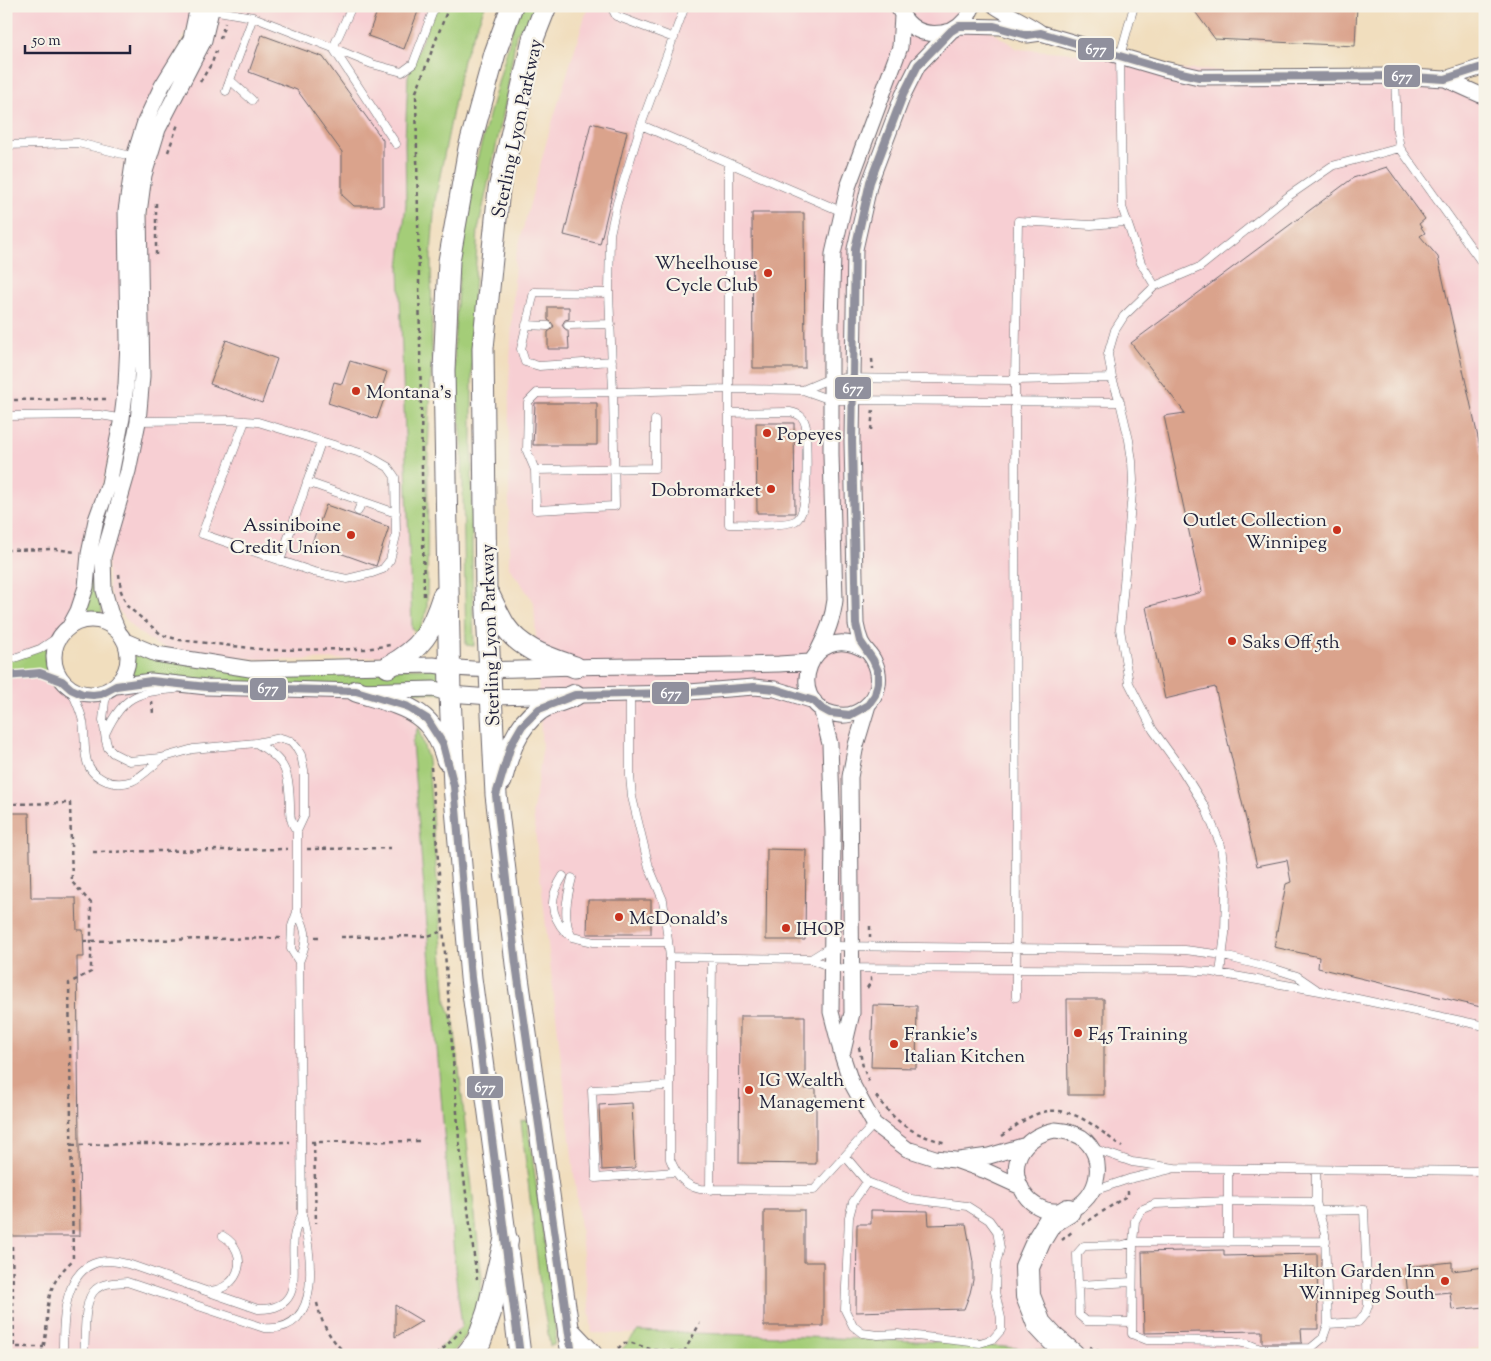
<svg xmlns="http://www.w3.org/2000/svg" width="1491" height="1361" font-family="'Sorts Mill Goudy',serif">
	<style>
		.built { fill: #f7cfd3 }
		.green { fill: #a4cd78; stroke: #63785a }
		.building { fill: #daa38c }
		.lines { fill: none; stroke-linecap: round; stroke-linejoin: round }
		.service-casing { stroke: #6a6469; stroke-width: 9 }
		.minor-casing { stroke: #6a6469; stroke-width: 17 }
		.secondary-casing { stroke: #6a6469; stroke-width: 23 }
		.primary-casing { stroke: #6a6469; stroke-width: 26 }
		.path { stroke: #6a6469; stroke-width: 2.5; stroke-dasharray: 4 4; stroke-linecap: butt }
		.service { stroke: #fff; stroke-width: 8 }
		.minor { stroke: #fff; stroke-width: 15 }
		.secondary { stroke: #fff; stroke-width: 21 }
		.primary { stroke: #fff; stroke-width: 24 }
		.bus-1-casing { stroke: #f7f3e8; stroke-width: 11 }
		.bus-1 { stroke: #90909d; stroke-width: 8 }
		.poi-dot { fill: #c8321e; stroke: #f7f3e8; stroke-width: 2 }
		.labels { text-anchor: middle; stroke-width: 4.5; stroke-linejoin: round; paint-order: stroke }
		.street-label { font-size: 19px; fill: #22223b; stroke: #f7f3e8 }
		.poi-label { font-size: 19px; fill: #22223b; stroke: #f7f3e8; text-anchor: start }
		.line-badge { stroke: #f7f3e8; stroke-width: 2 }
		.badge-label { font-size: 14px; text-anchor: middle; font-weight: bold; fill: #fff }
	</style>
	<rect width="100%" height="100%" fill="#f7f3e8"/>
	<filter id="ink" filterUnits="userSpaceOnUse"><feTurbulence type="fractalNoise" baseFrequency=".02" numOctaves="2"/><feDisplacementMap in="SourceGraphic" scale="10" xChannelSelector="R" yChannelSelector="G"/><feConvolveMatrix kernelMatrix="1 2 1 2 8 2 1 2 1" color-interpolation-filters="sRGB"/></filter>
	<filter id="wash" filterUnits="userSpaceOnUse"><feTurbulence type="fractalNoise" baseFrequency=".0096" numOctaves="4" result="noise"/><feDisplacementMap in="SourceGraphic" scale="20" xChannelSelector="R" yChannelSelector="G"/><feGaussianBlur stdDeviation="1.12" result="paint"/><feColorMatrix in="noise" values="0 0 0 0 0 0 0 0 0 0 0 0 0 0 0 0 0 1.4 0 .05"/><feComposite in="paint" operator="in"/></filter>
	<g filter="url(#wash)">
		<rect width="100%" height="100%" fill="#f1debe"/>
		<path class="built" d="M6,6H198L145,121L126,385L70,626L61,635L6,661Z
			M215,6H435L408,76L405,141L406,204L399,268L412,628L411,639L396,654L349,659L294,660L235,658L177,651L155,644L133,628L116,607L109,591L107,563L129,481L145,272L147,185L161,134Z
			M588,6H952L1018,49L1120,56L1164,69L1445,79L1485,97V1347L1434,1355H1100L944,1342L592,1333L533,812L542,751L534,602L509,567V382L515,259L548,136Z
			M40,673L62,681L71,689L82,694L93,695L101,694L116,686L356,691L406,706L418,727L412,743L456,1279L462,1326L433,1355H6V676Z"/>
		<path class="green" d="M435,6H485L463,60L435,201L431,255L432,353L428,454L427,609L418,635L412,628L399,268L406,204L405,141L408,76Z
			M519,6H540L516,34L505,105L478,230L472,321V571L474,646L466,645L462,442L455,371L454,344L460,263L466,212L475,167Z
			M100,524H103L99,554L102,613L84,614Z
			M61,635C52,653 52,664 62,681L40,673L6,676V661Z
			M127,647L250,669L449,668L450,694L123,678L129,660Z
			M418,727L428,760L446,1002L454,1023L482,1279C479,1309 472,1333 450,1355H433L462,1326L456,1279L412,743Z
			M527,1120L551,1288L556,1333L554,1345L550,1346L549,1339L541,1293L521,1121Z
			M638,1331L944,1342L1100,1355H617Z"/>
		<g id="blocks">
			<path class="building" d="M379,6H420L404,49L368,36Z
				M1191,6H1357L1355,46L1215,39Z
				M262,35L323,57L383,140V206H354L342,195V152L297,90L249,72Z
				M591,123L627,132L600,244L564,235Z
				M1387,167L1425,219L1419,224L1425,233L1420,236L1438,257L1485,469V1008L1318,968L1319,957L1274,947L1286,884L1291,882L1287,860L1257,866L1215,687L1165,699L1146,607L1202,592L1164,416L1185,413L1131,343L1353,178Z
				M752,213H804L805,368H753Z
				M548,307H569V319L565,320L562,325L564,328L568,331L569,349H548V332L552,329L554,326L551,322L548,320Z
				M226,340L277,359L262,403L210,384Z
				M350,361L387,372L379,397L384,399L377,419L328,403L334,382L342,384Z
				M535,403H597V445H533Z
				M756,423H794L795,513H757Z
				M326,505L389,527L376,566L312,543Z
				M6,813H29L31,898H76L77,930H83L84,957H77L80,1236H6Z
				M767,849L806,850L805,940H766Z
				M588,900H651V934H587Z
				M1067,999H1104V1095H1068Z
				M873,1005L917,1006L916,1068L871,1067Z
				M740,1016H805V1089H816V1164L739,1163Z
				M632,1103L635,1168L602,1170L599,1105Z
				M764,1210H804V1262H823V1326H764Z
				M871,1210L928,1211L929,1225L966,1224L973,1262V1280L970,1293L964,1309L856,1312L857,1224H871Z
				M1224,1250V1256L1317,1254L1318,1329H1301L1302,1343H1262V1331L1144,1333L1142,1252Z
				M1452,1262V1271L1485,1267V1307L1452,1310L1450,1292L1408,1296L1405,1267Z
				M395,1305L422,1321L395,1337Z"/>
		</g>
	</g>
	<g filter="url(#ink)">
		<use href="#blocks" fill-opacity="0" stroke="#6a6469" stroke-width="1"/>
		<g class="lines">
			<g class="service-casing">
				<path id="service" d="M352,6L333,48L372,64L402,72L413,64L435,6
					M611,6L616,16L674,38
					M685,6L641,125L617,203L610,234L609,293L613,392L729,389L803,390L831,400L1120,402
					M1134,6L1120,56L1122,207L1141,263L1155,286
					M212,10L253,17L333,48L396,144
					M1395,76L1397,131L1400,148
					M230,80L252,100
					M226,91L253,17
					M641,125L843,212
					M6,145L78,143L135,157
					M609,293L534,292L521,349L525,362L539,366L612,361
					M526,325L548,326
					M568,325L611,324
					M803,390L831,378L1015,380L1112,378
					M729,413L790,412C800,414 804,417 806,427C806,445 811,514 795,521C781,527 746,524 729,524V164
					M6,416L100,415L124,419
					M135,421L233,420L258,422L367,455L388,467L395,477L396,536L390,560L383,569L372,573L347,579L314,572L202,534L245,421
					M535,470L527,451L528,402L537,393L613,392L615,506L536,510L535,470L655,468V420
					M307,482L396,513
					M358,511L362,501
					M280,561L321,442
					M6,661L40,649L61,635
					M6,676L40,673L62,681
					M71,689C75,700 81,711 83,722C85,734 84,746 86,757C89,778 113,788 132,781C142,777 151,767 160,760
					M110,690L105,701L103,720L106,741L108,748L113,753L129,761L161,758L193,749L256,743L281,738L291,741L297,748L301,755L304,770V816L297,831V912L292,926L291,949L299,962
					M630,694V776L632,797L649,867L663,900L670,957V1159C676,1174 684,1186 700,1189L814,1190L874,1124
					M106,732C123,696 137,692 175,689
					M256,743C286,760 289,772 290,805C290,815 290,822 297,831
					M563,876C549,898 549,913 566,933
					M572,878C567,897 562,920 572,937L594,942H668
					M670,957L811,959L833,968L1184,970L1212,972L1320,991L1485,1026
					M811,959L832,946L1185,950L1216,954L1275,969L1297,976L1316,989
					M1220,974L1225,934L1226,888L1221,846L1205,807L1182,770L1153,730L1129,683L1120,629L1133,481L1132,461L1129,440L1120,402L1112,378L1108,354L1115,330L1124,316L1155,286L1200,267L1290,195L1332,166L1400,148L1485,267
					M1016,997L1015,380L1018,221L1091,225L1125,222
					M669,1086L592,1090L596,1178L675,1172
					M1092,1148L1132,1162L1175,1168L1485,1171
					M845,1156L867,1182L911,1199L967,1206L989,1220L997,1231L1000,1248L996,1264L995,1292L1001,1318V1330L993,1339L980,1343L898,1334L878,1335L862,1333L853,1326L845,1310L849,1217L853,1202L867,1182
					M1228,1169V1242
					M1316,1171V1202L1325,1234L1328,1324L1358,1322L1365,1314L1368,1306L1364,1210L1318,1211
					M710,1190L712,958
					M1093,1191L1129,1179L1171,1169
					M1326,1241L1133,1242L1132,1334L1147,1340L1233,1341L1248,1344L1260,1349L1311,1348L1323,1338L1328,1324
					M1078,1285L1132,1282
					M210,1291C241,1288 250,1252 223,1236
					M1132,1322L1086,1321L1079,1315L1077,1254L1084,1246L1123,1245L1133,1242L1135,1221L1141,1210L1155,1204L1228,1201L1316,1202
					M63,1355C63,1322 62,1261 109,1261C115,1261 122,1263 128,1264L258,1309C307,1310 290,1267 294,1237C295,1229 299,1221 302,1214
					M84,1355C86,1338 82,1300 96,1289C104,1282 116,1283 127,1282L264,1328C325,1334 311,1251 302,1214L299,962C308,941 308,932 297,912"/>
			</g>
			<g class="minor-casing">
				<path id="minor" d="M898,6C907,31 926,38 951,31
					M995,6C1010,16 1026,22 1041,33L1164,69L1199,77L1395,76L1445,79L1485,66
					M959,26L1001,27L1027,35L1041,33
					M1445,79L1485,97
					M54 657a37 37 0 1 1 74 0a37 37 0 1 1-74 0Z
					M70,626L78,611L86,587L89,554L96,520L109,484L122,418L126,385L128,342L126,211L134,157L145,122L162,86L191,39L198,6
					M118,631L110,612L104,590L103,557L128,471L138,422L142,376L139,213L144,175L158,129L204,40L212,6
					M125,641L156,654L250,669L433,665C480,673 527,668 574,667C642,665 711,666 779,664L810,662
					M865,650C810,618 783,703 834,714C845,717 857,714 866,706C879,696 882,676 874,661C871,654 865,650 861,642C859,637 857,630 856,624L852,441L855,249L870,182L903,95L918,65L951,31L959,26L967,18L973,6
					M817,653C826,636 833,619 835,600L831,454V322L833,254L848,187L900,47L902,16
					M116,686L151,681L207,687L356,691L434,689L450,694L490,697L676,693L754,687L775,689L814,701
					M821,708L830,744L833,833L831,1012L842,1055L851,1082L874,1124L907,1149L935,1158L955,1160L986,1171L1021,1187
					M843,1051L852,1013L850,777L856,745L868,705
					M1055,1130C1064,1131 1073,1132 1081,1137C1108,1156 1100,1200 1069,1210C1065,1212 1059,1211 1054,1211C1043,1211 1031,1204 1025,1195C1005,1164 1022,1137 1055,1130Z
					M959,1160L989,1156L1023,1146"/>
			</g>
			<g class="secondary-casing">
				<path id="secondary" d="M512,6L495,53L469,148L449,261L444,370L450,694L454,786L471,978L506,1241L520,1355
					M546,6L533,39L499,189L483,348L486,591L496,795L516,964L572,1355
					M489,595C494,605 499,616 505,626C521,650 550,658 575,667
					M388,667C422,648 431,633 443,596
					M356,691C401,705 433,708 447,760
					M501,781C508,755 515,727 539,710C548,703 564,700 575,695"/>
			</g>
			<g class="primary-casing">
				<path id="primary" d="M1068,1211L1050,1222L1039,1240L1027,1267L1028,1296L1039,1324L1053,1339L1072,1355
					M570,1334L590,1355
					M468,1355L479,1341L489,1312L506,1241"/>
			</g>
			<path class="path" d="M220,39L225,23
				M200,82L212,63L216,51
				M168,152L178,124
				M156,255V201
				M872,359L873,369
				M6,400L110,399
				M871,430L873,409
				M6,550L56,549L75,552
				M119,574L121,591L127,606L162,635L180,640L268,650L366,649L390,645
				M424,596L416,92L449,6
				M152,701L153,714
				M431,767L459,1139L477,1279
				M6,804L70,803L72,882L91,903V972L69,983L73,1260C36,1293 54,1317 41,1355
				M307,849L394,848
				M93,852L287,849
				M870,926V937
				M315,937H323
				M341,937L428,936L443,931
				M84,941L281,938
				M867,988L871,982V977
				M859,1047L863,1067L869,1082
				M876,1096C898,1125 912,1134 946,1143
				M1002,1136C1011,1130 1019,1123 1028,1118C1065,1097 1094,1126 1122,1147
				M311,1142L419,1141
				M314,1142L316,1223
				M72,1145L290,1142
				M1082,1225L1128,1195V1191
				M1062,1240L1073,1231
				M6,1244H12L14,1347H44
				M317,1303C322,1326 330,1338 347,1355
				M1089,1347L1108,1355
				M684,1352L700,1323
				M437,1355L461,1331
				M613,1355L623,1343H632L653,1350L752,1355L807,1352L831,1355"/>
			<use href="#service" class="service"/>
			<use href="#minor" class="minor"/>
			<use href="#secondary" class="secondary"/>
			<use href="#primary" class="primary"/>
			<g class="bus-1-casing">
				<path id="bus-1" d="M1317,77L1395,76L1445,79L1485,66
					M6,676L40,673L62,681L71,689L82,694L93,695L101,694L116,686L151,681L207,687L356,691L406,706L427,719L443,744L454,786L471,978L520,1355
					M572,1355L516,964L496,795L511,745L522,726L539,709L575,695L676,693L754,687L775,689L814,701L821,708L830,713L850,715L868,705L875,695L878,683V671L873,660L860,641L856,624L852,441L855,249L870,182L903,95L918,65L951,31L959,26H994L1027,35L1041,33L1164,69L1199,77L1358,76"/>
			</g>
			<use href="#bus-1" class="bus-1"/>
		</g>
	</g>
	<g class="poi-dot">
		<circle cx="768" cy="273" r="5"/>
		<circle cx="356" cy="391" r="5"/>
		<circle cx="767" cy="433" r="5"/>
		<circle cx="771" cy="489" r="5"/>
		<circle cx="1337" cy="530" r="5"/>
		<circle cx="351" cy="535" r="5"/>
		<circle cx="1232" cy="641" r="5"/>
		<circle cx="619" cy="917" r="5"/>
		<circle cx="786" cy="928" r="5"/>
		<circle cx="1078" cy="1033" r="5"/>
		<circle cx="894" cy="1044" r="5"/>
		<circle cx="749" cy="1090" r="5"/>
		<circle cx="1445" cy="1281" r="5"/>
	</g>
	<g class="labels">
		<g class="street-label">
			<text transform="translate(516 128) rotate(-78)" y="7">Sterling Lyon Parkway</text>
			<text transform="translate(489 635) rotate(-92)" y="7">Sterling Lyon Parkway</text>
		</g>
		<g class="poi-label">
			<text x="758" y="269" text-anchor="end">Wheelhouse<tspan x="758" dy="22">Cycle Club</tspan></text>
			<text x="366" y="398">Montana's</text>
			<text x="777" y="440">Popeyes</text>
			<text x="761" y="496" text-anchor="end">Dobromarket</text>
			<text x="1327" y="526" text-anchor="end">Outlet Collection<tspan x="1327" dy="22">Winnipeg</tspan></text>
			<text x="341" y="531" text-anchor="end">Assiniboine<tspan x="341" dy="22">Credit Union</tspan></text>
			<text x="1242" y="648">Saks Off 5th</text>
			<text x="629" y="924">McDonald's</text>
			<text x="796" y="935">IHOP</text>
			<text x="904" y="1040">Frankie's<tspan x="904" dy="22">Italian Kitchen</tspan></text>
			<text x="1088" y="1040">F45 Training</text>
			<text x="759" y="1086">IG Wealth<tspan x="759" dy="22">Management</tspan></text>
			<text x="1435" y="1277" text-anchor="end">Hilton Garden Inn<tspan x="1435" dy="22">Winnipeg South</tspan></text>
		</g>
	</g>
	<g class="line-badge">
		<rect x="1077" y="37" width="38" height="24" rx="5" fill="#90909d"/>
		<rect x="1383" y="64" width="38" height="24" rx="5" fill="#90909d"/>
		<rect x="834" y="376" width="38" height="24" rx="5" fill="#90909d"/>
		<rect x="249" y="677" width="38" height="24" rx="5" fill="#90909d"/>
		<rect x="651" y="681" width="39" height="24" rx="5" fill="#90909d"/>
		<rect x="466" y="1075" width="38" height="24" rx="5" fill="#90909d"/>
	</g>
	<g class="badge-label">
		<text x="1096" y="54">677</text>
		<text x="1402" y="81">677</text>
		<text x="853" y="393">677</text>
		<text x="268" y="693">677</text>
		<text x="671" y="698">677</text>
		<text x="485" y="1092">677</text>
	</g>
	<rect width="1491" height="1361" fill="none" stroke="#f7f3e8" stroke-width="25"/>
	<path d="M25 45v8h105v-8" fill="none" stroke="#22223b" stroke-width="2.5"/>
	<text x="32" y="45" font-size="15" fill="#22223b" stroke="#f7f3e8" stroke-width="4" paint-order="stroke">50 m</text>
</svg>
